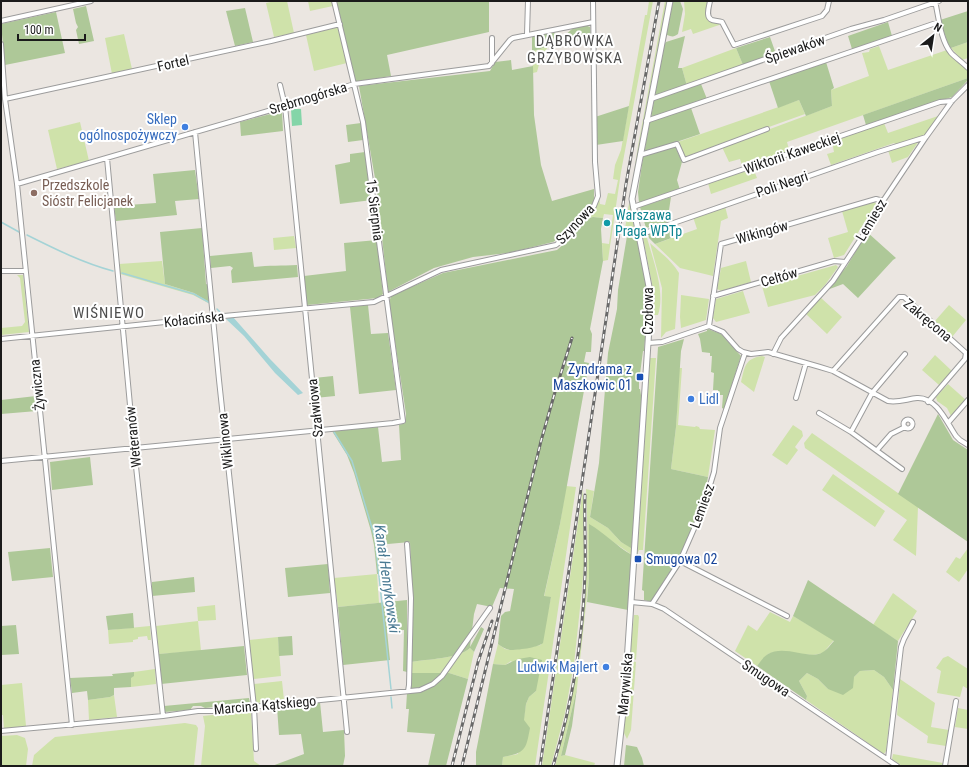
<svg xmlns="http://www.w3.org/2000/svg" width="969" height="767" font-family="'Roboto Condensed',sans-serif">
	<style>
		.grass { fill: #cfe2aa }
		.forest { fill: #aec898 }
		.pitch { fill: #84d5a8 }
		.water { fill: #a4d3d6 }
		.lines { fill: none; stroke-linecap: round; stroke-linejoin: round }
		.stream { stroke: #a4d3d6; stroke-width: 1.5 }
		.minor-casing { stroke: #9c9c9c; stroke-width: 6 }
		.tertiary-casing { stroke: #9c9c9c; stroke-width: 7 }
		.minor { stroke: #fff; stroke-width: 4 }
		.tertiary { stroke: #fff; stroke-width: 5 }
		.rail-casing { stroke: #696969; stroke-width: 3 }
		.rail { stroke: #fff; stroke-width: 1.5; stroke-dasharray: 4.5; stroke-linecap: butt }
		.shop-dot { fill: #3f7fe0; stroke: #fff; stroke-width: 1.5 }
		.education-dot { fill: #8d6e63; stroke: #fff; stroke-width: 1.5 }
		.culture-dot { fill: #0f9aa8; stroke: #fff; stroke-width: 1.5 }
		.transit-dot { fill: #1a4fb4; stroke: #fff; stroke-width: 1.5 }
		.labels { text-anchor: middle; stroke-width: 4; stroke-linejoin: round; paint-order: stroke }
		.street-label { font-size: 14px; fill: #1b1b1b; stroke: #fff }
		.shop-label { font-size: 14px; fill: #366cbe; stroke: #fff; text-anchor: end }
		.education-label { font-size: 14px; fill: #785e54; stroke: #fff; text-anchor: start }
		.culture-label { font-size: 14px; fill: #0d838f; stroke: #fff; text-anchor: start }
		.transit-label { font-size: 14px; fill: #164399; stroke: #fff; text-anchor: end }
		.neighbourhood-label { font-size: 15px; letter-spacing: 1px; fill: #4e4e4e; stroke: #fff }
		.water-label { font-size: 15px; font-style: italic; fill: #4a7a93; stroke: #fff }
	</style>
	<rect width="100%" height="100%" fill="#ebe6e1"/>
	<path class="grass" d="M275,1H287L294,33L274,37L266,3Z
		M308,1H332L333,6L310,11Z
		M649,1H653L621,172L608,260L603,261L602,243L609,244L613,215L604,214L603,218L593,217L586,219L595,208L599,197L600,204L605,205L608,193L615,194L618,180L613,179L615,165L621,150L645,15H647Z
		M665,1H667L629,200L637,238L624,235L638,146Z
		M684,1H708C703,17 707,20 722,24L693,34L691,29L682,32L685,14Z
		M339,27L347,63L314,71L306,35Z
		M124,34L132,69L112,74L105,38Z
		M968,42V58L962,60L951,48Z
		M879,46L888,70L947,50L968,70V78L787,142L790,153L743,168L740,159L729,162L722,147L832,106L831,90L869,76L862,53L869,52L870,49Z
		M548,47L541,57L537,72L533,73L532,51Z
		M736,48L743,65L687,86L682,68Z
		M799,100L805,114L685,157L683,155L678,142Z
		M941,115L926,135L896,145L894,143L831,165L827,154L834,152C833,147 832,143 836,140L884,123L888,133Z
		M80,122L89,161L57,169L48,130Z
		M919,141L908,157L892,163L888,150Z
		M753,168L757,178L711,194L708,183Z
		M875,202L876,204L844,255L834,258L828,238L848,232L842,211Z
		M725,206L728,218L721,221L713,276L680,268L655,244L697,229L693,217Z
		M646,234C652,258 666,291 658,315H654L653,289L643,238Z
		M294,236L296,248L274,250L273,238Z
		M650,243C660,252 672,261 679,273L675,329L666,332L661,338L662,288Z
		M162,261L165,284L194,293L210,303V304L193,295L120,274L119,264Z
		M746,261L751,282L721,291L717,289L721,268Z
		M836,265L838,267L825,285L815,295L768,307L762,286Z
		M17,275H23L29,332L1,335V328L22,326L25,322L20,278Z
		M743,291L750,313L716,322L713,318L716,299Z
		M681,295L709,299L706,320L681,328L680,317Z
		M820,297L842,317L827,334L806,314Z
		M949,305L966,320L952,337L935,321Z
		M935,355L952,371L939,385L922,370Z
		M762,356L765,357L754,392L741,382C745,367 744,359 762,356Z
		M650,358H656L643,550H639L637,555Z
		M679,368H682L678,425L695,427L696,426L699,427L700,429L715,430L708,477L671,469L676,427Z
		M948,384L966,400L951,416L947,408L937,401L936,397Z
		M793,425L802,431L803,436L795,447L798,450L787,465L772,455Z
		M812,433L918,507L916,556L893,540L907,520L805,448L804,443Z
		M833,474L885,511L875,527L822,490Z
		M566,486L576,487L535,766H502L503,757L518,754L526,704L529,697L536,691L511,661L505,665L493,664L498,644L505,649L510,650L541,645L551,597H544L560,524Z
		M583,489L584,565L582,589L574,664L565,713L551,766H542Z
		M586,489L594,491L590,517L608,528L621,542L631,547L633,537L632,555L589,525V577L577,688L561,756L565,755L595,763L594,766H555C573,701 584,633 587,565C588,540 587,514 586,489Z
		M968,548V569L959,582L946,572L956,557L960,559Z
		M377,574L379,603L338,607L334,578Z
		M893,593L917,611L898,641L873,625Z
		M215,605L216,620L198,621L201,651L159,654L156,626L198,621L197,607Z
		M770,612L790,622L793,616L834,640L823,653L813,655L774,652L768,654L757,666L735,651L748,625L757,631Z
		M634,615H638L639,617L636,660L630,656V653Z
		M150,626L151,640H148L147,636L138,637V639L133,640V642L109,644L108,630Z
		M278,637L281,676L253,679L249,640Z
		M470,648L474,652L468,679L449,673H411V662C427,659 458,659 470,648Z
		M948,656L968,669V689L963,686L960,697L937,693L941,671L936,668L943,658Z
		M630,661L636,662L631,730L627,739L623,731Z
		M155,669L156,684L131,687V677L133,676L134,672Z
		M874,670L884,677L893,690L886,751L884,754L806,700L807,696L799,681L807,673L818,679L828,689L854,677L860,671Z
		M900,679L935,703L931,727L949,730L946,746L927,743L928,736L897,715Z
		M282,681L284,700L255,703L254,684Z
		M22,683L26,726L4,729L3,715H1V685Z
		M114,695L117,717L89,720L88,700L110,697Z
		M958,708L968,710V729L955,727Z
		M251,711L254,761L261,766H201L205,726L203,716Z
		M185,723L196,725L198,728L194,766H32L34,755L50,741L55,737Z
		M17,735L25,738L28,749L26,766H1V736Z
		M893,754L943,763L942,766H902L892,759Z"/>
	<path class="forest" d="M336,1H489V32L387,55L391,76L355,82Z
		M673,1H680L683,9L678,34C674,37 672,37 667,35V32Z
		M86,6L94,41L79,44L76,30L78,27L76,23L73,9Z
		M245,8L253,42L235,46L226,11Z
		M968,11V42L951,48L948,44L940,20Z
		M56,12L65,53L5,65L1,24Z
		M888,22L892,36L852,49L848,36Z
		M585,25L590,27L591,38L553,46L572,29Z
		M554,32L557,34C555,47 543,48 532,51V36Z
		M685,36L678,68H682L687,86L655,95L664,45L666,42Z
		M770,37L776,54L743,65L736,48Z
		M511,60L512,70L533,66L534,115L541,165L552,201L594,189V203L571,224L562,237L553,242L508,253L473,257L434,268L388,292L376,184L359,86L490,71L495,62Z
		M826,62L834,88L831,90L832,106L806,116L799,100L778,108L769,81Z
		M968,78V80L952,97L866,125L863,115Z
		M701,84L707,99L651,118L654,100Z
		M629,106L623,141L596,145L595,117Z
		M691,108L700,134L644,153L650,121Z
		M282,111L283,131L241,136L240,122Z
		M361,123L363,140L348,142L346,125Z
		M674,146L676,148L682,162L677,180L680,190L639,203L638,192L643,157Z
		M365,152L372,200L340,204L335,165L350,162V154Z
		M195,170L199,199L175,201L177,215L116,221L114,206L156,203L153,174Z
		M671,197L669,210L673,221L646,228L640,207Z
		M593,217L603,218L601,229L603,261L590,329L592,334L591,352H586L584,362L589,363L560,524L544,596L551,597L543,643C537,648 517,650 510,650C505,649 501,646 498,644L501,616L505,612L510,611L514,589L500,588L492,607L477,604L474,614L470,647L481,627L484,629L474,652L470,648C458,659 427,659 411,662L412,599L410,542L377,545L381,574H377L374,545L371,531L354,473L347,455L332,431L378,427L382,462L401,460L399,425L405,423L406,414L389,303L391,296L443,273L557,250C572,239 572,222 593,217Z
		M670,224L674,237L655,244L649,238L648,232Z
		M202,228L206,284L209,285L210,303L194,293L165,284L160,232Z
		M867,232L896,258L893,260L858,298L843,284L827,290L847,266Z
		M627,236L637,238L649,297L644,351H643L640,374H638V379H639V389H640L642,401L633,537L631,548L621,542L608,528L590,517L599,463L608,353L617,309L618,290Z
		M377,240L383,294L378,298L307,305L304,276L346,271L344,243Z
		M252,252L254,267C269,265 282,266 297,265L298,277L232,283L231,271L233,268L230,266L211,268L210,256Z
		M368,305L371,334L388,333L396,390L359,394L350,307Z
		M708,329L721,334L741,356L724,409L722,408L723,395H718V390H713L714,373L711,372L712,356H710V353L702,352L700,339L698,334L707,331V330Z
		M684,339L681,351L676,427L671,469L708,477L705,492L701,507L678,561L667,576L652,602L644,600V591L642,590L658,347Z
		M333,376L335,396L315,398L314,378Z
		M36,396L37,411L1,414V400Z
		M938,414L953,440L968,450V542L898,494Z
		M90,457L93,485L52,490L50,462Z
		M589,524C605,533 616,546 632,555L628,610L587,602L589,577Z
		M50,548L53,577L12,581L8,552Z
		M328,564L330,593L288,597L285,568Z
		M194,577L195,592L152,596V582Z
		M808,580L898,641L893,690L884,677L874,670L860,671L854,677L853,688L843,695L828,689L818,679L807,673L799,681L807,696L806,700L757,666C760,662 763,657 768,654C785,644 811,661 823,652C827,650 831,644 834,641L793,616Z
		M407,600V672L403,671L404,630L387,631L390,660L343,665L338,607Z
		M133,613L134,628L108,630L106,616Z
		M16,625L19,654L1,655V626Z
		M292,636L293,655L279,656L278,637Z
		M244,646L247,675L161,684L159,654Z
		M530,657L542,660L536,691L529,697L526,704L524,720L530,728C526,749 526,753 503,757L502,766H476V752L493,664L505,665L518,659Z
		M134,672V676L131,678V687L114,688V695L110,697L88,700L87,691L72,693L70,678L113,676L112,674Z
		M411,673H449L468,679L446,766H428L435,734L407,732L409,709H406L407,693H410Z
		M577,688L572,726L565,755L561,756Z
		M249,698L250,703L205,708L201,706H193L190,710L164,712V706Z
		M320,702L323,732L344,730L345,756L343,766H272L304,754L301,734L279,735L277,707Z
		M626,745L637,747L642,758L644,766H624Z"/>
	<path class="pitch" d="M291,109H301L302,125L292,126Z"/>
	<path class="water" d="M233,317L270,359L303,393L298,395L275,373L244,336L226,319Z"/>
	<g class="lines">
		<path class="stream" d="M1,222L19,232
			M27,235C55,249 83,263 113,271
			M122,273L194,294L210,303
			M217,309L220,312
			M334,432L352,461L375,538L391,689
			M391,697L392,708"/>
		<g class="minor-casing">
			<path id="minor" d="M710,1C709,7 705,17 712,20C716,21 719,21 722,22L734,45L822,16L827,10L829,1
				M935,1C939,18 940,39 951,53C956,58 963,63 968,68
				M1,21L91,1
				M527,34L528,1
				M492,38V63
				M1,44L5,99L17,184L72,725
				M280,85L285,106L347,732
				M5,99L271,41L340,24
				M651,99L851,29L884,20L939,1
				M646,121L939,22
				M195,132L219,380L254,707L256,749
				M640,155L677,144L684,160L767,129
				M107,158L134,448L163,716
				M17,184L285,106L354,84L489,66L510,40L513,38L593,22
				M633,207L940,102L952,101
				M639,235L878,152L926,137
				M1,271H25
				M713,296L834,261L845,262
				M709,326L721,244L876,199L883,201
				M1,339L213,317L374,302L441,270L556,245L566,237L572,225L594,206L598,196L595,162L593,1
				M648,343L662,342L709,326L723,332L738,349L743,352L751,354L768,352L820,367L833,371L888,401C898,403 907,399 917,398C937,397 947,423 956,436L960,440L968,445
				M773,354L781,338L833,281L870,225L883,201L926,137L952,101L968,85
				M833,371L899,297H904L966,353L965,359L928,402
				M796,398L806,363
				M819,413L851,432L902,469
				M903.5 424a4.5 4.5 0 1 1 9 0a4.5 4.5 0 1 1-9 0Z
				M948,423L968,400
				M851,432L872,393L905,354
				M877,450L891,434L905,427
				M1,461L393,423L403,421L363,122L334,1
				M407,544L411,598L409,685L408,691
				M680,561L787,616
				M631,602L652,604L664,609L897,766
				M652,604L680,561L703,508L714,472L720,428L745,353
				M1,731L163,716L198,711H212L420,690L433,684L442,676L490,608
				M888,759L901,647L904,639L913,622
				M945,766L956,701"/>
		</g>
		<g class="tertiary-casing">
			<path id="tertiary" d="M617,766L625,693L651,297L632,199L670,1"/>
		</g>
		<use href="#minor" class="minor"/>
		<use href="#tertiary" class="tertiary"/>
		<g class="rail-casing">
			<path id="rail" d="M452,766L478,662L492,621
				M462,766L541,441L555,392L572,338
				M540,766L626,184L659,1
				M553,766C572,705 583,638 585,574C586,548 584,522 585,495"/>
		</g>
		<use href="#rail" class="rail"/>
	</g>
	<g class="shop-dot">
		<circle cx="185" cy="127" r="4"/>
		<circle cx="691" cy="399" r="4"/>
		<circle cx="606" cy="667" r="4"/>
	</g>
	<circle class="education-dot" cx="34" cy="193" r="4"/>
	<circle class="culture-dot" cx="607" cy="223" r="4"/>
	<g class="transit-dot">
		<rect x="636" y="373" width="8" height="8" rx="2"/>
		<rect x="634" y="555" width="8" height="8" rx="2"/>
	</g>
	<g class="labels">
		<g class="street-label">
			<text transform="translate(795 49) rotate(-19)" y="5">Śpiewaków</text>
			<text transform="translate(173 63) rotate(-13)" y="5">Fortel</text>
			<text transform="translate(308 98) rotate(-17)" y="5">Srebrnogórska</text>
			<text transform="translate(792 153) rotate(-19)" y="5">Wiktorii Kaweckiej</text>
			<text transform="translate(782 184) rotate(-19)" y="5">Poli Negri</text>
			<text transform="translate(375 210) rotate(83)" y="5">15 Sierpnia</text>
			<text transform="translate(871 220) rotate(-59)" y="5">Lemiesz</text>
			<text transform="translate(575 224) rotate(-47)" y="5">Szynowa</text>
			<text transform="translate(762 232) rotate(-16)" y="5">Wikingów</text>
			<text transform="translate(779 277) rotate(-16)" y="5">Celtów</text>
			<text transform="translate(648 311) rotate(-90)" y="5">Czołowa</text>
			<text transform="translate(194 319) rotate(-6)" y="5">Kołacińska</text>
			<text transform="translate(928 320) rotate(40)" y="5">Zakręcona</text>
			<text transform="translate(37 385) rotate(-96)" y="5">Żywiczna</text>
			<text transform="translate(315 408) rotate(-96)" y="5">Szałwiowa</text>
			<text transform="translate(133 437) rotate(-96)" y="5">Weteranów</text>
			<text transform="translate(225 441) rotate(-96)" y="5">Wiklinowa</text>
			<text transform="translate(702 506) rotate(-70)" y="5">Lemiesz</text>
			<text transform="translate(766 678) rotate(34)" y="5">Smugowa</text>
			<text transform="translate(625 684) rotate(-85)" y="5">Marywilska</text>
			<text transform="translate(265 705) rotate(-5)" y="5">Marcina Kątskiego</text>
		</g>
		<g class="shop-label">
			<text x="177" y="124">Sklep<tspan x="177" dy="16">ogólnospożywczy</tspan></text>
			<text x="699" y="404" text-anchor="start">Lidl</text>
			<text x="598" y="672">Ludwik Majlert</text>
		</g>
		<g class="education-label">
			<text x="42" y="190">Przedszkole<tspan x="42" dy="16">Sióstr Felicjanek</tspan></text>
		</g>
		<g class="culture-label">
			<text x="615" y="220">Warszawa<tspan x="615" dy="16">Praga WPTp</tspan></text>
		</g>
		<g class="transit-label">
			<text x="632" y="374">Zyndrama z<tspan x="632" dy="16">Maszkowic 01</tspan></text>
			<text x="646" y="564" text-anchor="start">Smugowa 02</text>
		</g>
		<g class="neighbourhood-label">
			<text x="575" y="46">DĄBRÓWKA<tspan x="575" dy="17">GRZYBOWSKA</tspan></text>
			<text x="109" y="318">WIŚNIEWO</text>
		</g>
		<g class="water-label">
			<text transform="translate(387 579) rotate(82)" y="5">Kanał Henrykowski</text>
		</g>
	</g>
	<rect width="969" height="767" fill="none" stroke="#1b1b1b" stroke-width="4"/>
	<g transform="translate(933 36) rotate(30)" stroke="#ffffff" stroke-width="3" paint-order="stroke">
	<path d="M0-3L7 15L0 10L-7 15Z" fill="#1b1b1b"/>
	<text y="-6" font-size="11" font-weight="bold" text-anchor="middle" fill="#1b1b1b">N</text>
	</g>
	<path d="M18 34v6h67v-6" fill="none" stroke="#1b1b1b" stroke-width="2"/>
	<text x="24" y="34" font-size="12" fill="#1b1b1b" stroke="#ffffff" stroke-width="3" paint-order="stroke">100 m</text>
</svg>
